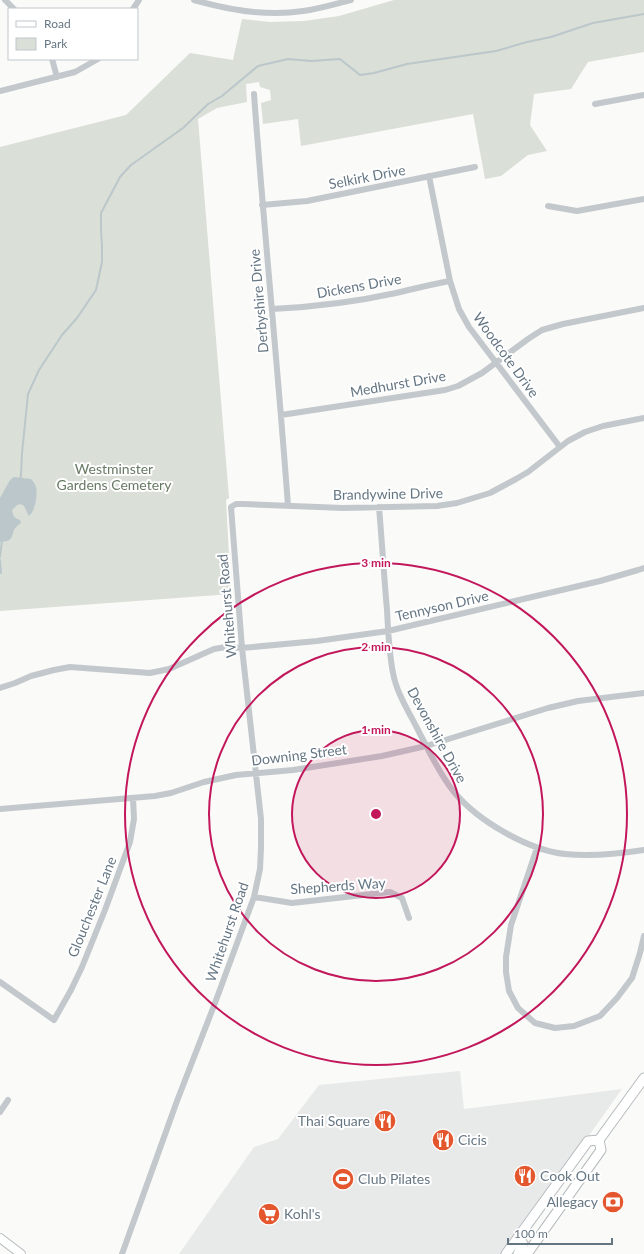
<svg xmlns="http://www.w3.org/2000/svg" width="644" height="1254" font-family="Lato,sans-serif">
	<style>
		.built { fill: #e8e9e9 }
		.green { fill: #dadfd7 }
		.water { fill: #bbc7cb }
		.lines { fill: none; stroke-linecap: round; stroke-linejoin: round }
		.stream { stroke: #bbc7cb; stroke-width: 2 }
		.secondary-casing { stroke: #b3babf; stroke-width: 10 }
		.primary-casing { stroke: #b5babe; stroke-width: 11 }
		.minor { stroke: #c3c8cc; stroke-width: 6 }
		.secondary { stroke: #fff; stroke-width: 8 }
		.primary { stroke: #fff; stroke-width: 9 }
		.ring { fill: none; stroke: #c2185b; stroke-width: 2 }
		.labels { text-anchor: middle; stroke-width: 4; stroke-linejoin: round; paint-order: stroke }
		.street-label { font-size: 14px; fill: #657683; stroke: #fff }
		.park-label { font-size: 14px; fill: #687a64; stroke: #fff }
		.poi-label { font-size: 14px; fill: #657683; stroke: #fff; text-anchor: start }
		.centre { fill: #c2185b; stroke: #fff; stroke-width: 2 }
		.ring-label { font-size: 12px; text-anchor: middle; font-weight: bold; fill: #c2185b; stroke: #fff; stroke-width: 4; stroke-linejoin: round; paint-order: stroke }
	</style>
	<rect width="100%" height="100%" fill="#fafaf8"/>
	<path class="built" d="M460,1071L464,1109L622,1089L505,1254H179L254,1147L278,1139L319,1085Z"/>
	<path class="green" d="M394,0H644V52L588,62L571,89L534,94L530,125L547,151L528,155L501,176L485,179L473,114L301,146L298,119L263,124L261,103L271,100L270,90L260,87L259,82L246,84L247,102L217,108L198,119L229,498L226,500L231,594L0,611V147L126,115L190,53L233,60L242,19L270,22L304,21L339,16Z"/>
	<path class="water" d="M14,477L31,479C33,481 35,484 36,487C38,495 35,511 29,516L24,506L21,504L17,505L12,510C13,516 14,518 20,520L21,523C18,525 15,528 14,530C11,540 11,541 0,542V498L10,480Z"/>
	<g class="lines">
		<path class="stream" d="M20,479L21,475L22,453L28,394L39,370L62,335L77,318L96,290L102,262V246L101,229V213L120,177L131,165L183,128L208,104L222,96L258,66L288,59L311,61L340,59L360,75L374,73L407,64L496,51L527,42L551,37L593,23L644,14
			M0,557L2,540
			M0,560L1,573"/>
		<g class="secondary-casing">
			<path id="secondary" d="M0,1238L21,1254"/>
		</g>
		<g class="primary-casing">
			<path id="primary" d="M506,1254L588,1141L599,1140L644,1078
				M518,1254L523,1244L519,1237
				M527,1254L601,1150L599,1140"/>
		</g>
		<path class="minor" d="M5,0L14,9
			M194,0C229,10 266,17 303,11C319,9 335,4 351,0
			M133,9L139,0
			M52,59L57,77
			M0,91L75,72L98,59
			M254,94C264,231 278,368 288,506
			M595,104L644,95
			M429,176L450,281L459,309L469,327L560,447
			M262,205L307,201L475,167
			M548,206L577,211L644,199
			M272,309C314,307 355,302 396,293C414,289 432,284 450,281
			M281,415L445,390L458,386L482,373L528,339L542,330L563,324L644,308
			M379,507C382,542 384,576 387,610C388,631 389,653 393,673C397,695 411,715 420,734C430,753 440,775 454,792C478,821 528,850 565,854C591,857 618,854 644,850
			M0,688L15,683L31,676L54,670L70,667L150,673L169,669L214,649L226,647L242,648L317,641L388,631L600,581L638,570L644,568
			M0,809L155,796L171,793L204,782L236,775L293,770L382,756L426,746L455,737L548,708L578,701L644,693
			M537,848L511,925L506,957V972L509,991L518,1008L535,1023L555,1028L574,1026L600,1016L617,998L632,978L640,953L644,936
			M254,897L292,903L390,892L402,898L409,918
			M0,982L54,1020L71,990L82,967L105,910L130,842L134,819L133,798
			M0,1112L8,1100
			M122,1254L177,1101L215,1003L254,897L260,869L261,848V819L242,648L231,507L236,504H244L343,508L437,506L457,503L490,493L516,479L528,472L568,441L585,432L603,426L644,418"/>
		<use href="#secondary" class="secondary"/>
		<use href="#primary" class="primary"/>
	</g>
	<circle cx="376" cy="814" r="84" fill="#c2185b" fill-opacity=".12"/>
	<g class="ring">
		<circle cx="376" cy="814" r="84"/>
		<circle cx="376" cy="814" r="167"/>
		<circle cx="376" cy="814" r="251"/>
	</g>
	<defs>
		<g id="restaurant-disc" transform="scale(1.15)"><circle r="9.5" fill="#e4572e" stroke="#fff"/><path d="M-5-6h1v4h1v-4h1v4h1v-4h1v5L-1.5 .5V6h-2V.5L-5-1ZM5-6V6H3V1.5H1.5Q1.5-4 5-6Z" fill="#fff"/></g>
		<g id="stadium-disc" transform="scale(1.15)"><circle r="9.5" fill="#e4572e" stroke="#fff"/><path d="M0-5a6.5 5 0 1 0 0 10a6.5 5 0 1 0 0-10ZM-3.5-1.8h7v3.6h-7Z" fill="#fff"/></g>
		<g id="bank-disc" transform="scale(1.15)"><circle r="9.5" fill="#e4572e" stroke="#fff"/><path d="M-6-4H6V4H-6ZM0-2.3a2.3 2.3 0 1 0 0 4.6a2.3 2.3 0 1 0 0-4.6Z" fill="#fff"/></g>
		<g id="supermarket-disc" transform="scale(1.15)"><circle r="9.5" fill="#e4572e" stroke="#fff"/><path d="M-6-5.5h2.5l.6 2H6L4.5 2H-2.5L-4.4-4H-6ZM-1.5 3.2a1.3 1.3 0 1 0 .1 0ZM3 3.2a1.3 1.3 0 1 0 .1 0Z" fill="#fff"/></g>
	</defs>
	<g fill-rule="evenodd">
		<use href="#restaurant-disc" x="385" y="1121"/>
		<use href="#restaurant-disc" x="443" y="1140"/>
		<use href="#restaurant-disc" x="525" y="1176"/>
		<use href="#stadium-disc" x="343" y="1179"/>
		<use href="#bank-disc" x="613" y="1202"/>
		<use href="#supermarket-disc" x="269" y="1214"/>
	</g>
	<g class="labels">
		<g class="street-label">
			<text transform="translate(367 177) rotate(-11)" y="5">Selkirk Drive</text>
			<text transform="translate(359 286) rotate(-10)" y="5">Dickens Drive</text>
			<text transform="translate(259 301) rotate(-95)" y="5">Derbyshire Drive</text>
			<text transform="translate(506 355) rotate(54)" y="5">Woodcote Drive</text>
			<text transform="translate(398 384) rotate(-10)" y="5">Medhurst Drive</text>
			<text transform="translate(388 494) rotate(-1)" y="5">Brandywine Drive</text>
			<text transform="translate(227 606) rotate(-95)" y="5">Whitehurst Road</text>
			<text transform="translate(442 606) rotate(-13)" y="5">Tennyson Drive</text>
			<text transform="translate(437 735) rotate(61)" y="5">Devonshire Drive</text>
			<text transform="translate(299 755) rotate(-7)" y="5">Downing Street</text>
			<text transform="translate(338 886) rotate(-4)" y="5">Shepherds Way</text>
			<text transform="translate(92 907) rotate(-68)" y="5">Glouchester Lane</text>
			<text transform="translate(227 932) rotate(-71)" y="5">Whitehurst Road</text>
		</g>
		<g class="park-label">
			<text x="114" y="474">Westminster<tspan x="114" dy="16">Gardens Cemetery</tspan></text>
		</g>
		<g class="poi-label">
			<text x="370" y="1126" text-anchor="end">Thai Square</text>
			<text x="458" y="1145">Cicis</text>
			<text x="540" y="1181">Cook Out</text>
			<text x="358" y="1184">Club Pilates</text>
			<text x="598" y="1207" text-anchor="end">Allegacy</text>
			<text x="284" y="1219">Kohl's</text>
		</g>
	</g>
	<circle cx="376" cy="814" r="6" class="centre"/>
	<g class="ring-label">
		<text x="376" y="567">3 min</text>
		<text x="376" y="651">2 min</text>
		<text x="376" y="734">1 min</text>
	</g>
	<rect x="8" y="8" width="130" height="52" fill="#ffffff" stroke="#c1c8cd"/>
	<rect x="16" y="21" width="20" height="6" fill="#ffffff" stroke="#c1c8cd"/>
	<text x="44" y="28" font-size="12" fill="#657683">Road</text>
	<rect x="16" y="38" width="20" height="12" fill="#dadfd7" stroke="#c1c8cd"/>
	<text x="44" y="48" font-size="12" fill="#657683">Park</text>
	<path d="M508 1238v6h104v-6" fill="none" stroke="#657683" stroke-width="2"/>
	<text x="514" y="1238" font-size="12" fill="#657683" stroke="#ffffff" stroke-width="3" paint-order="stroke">100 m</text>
</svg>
